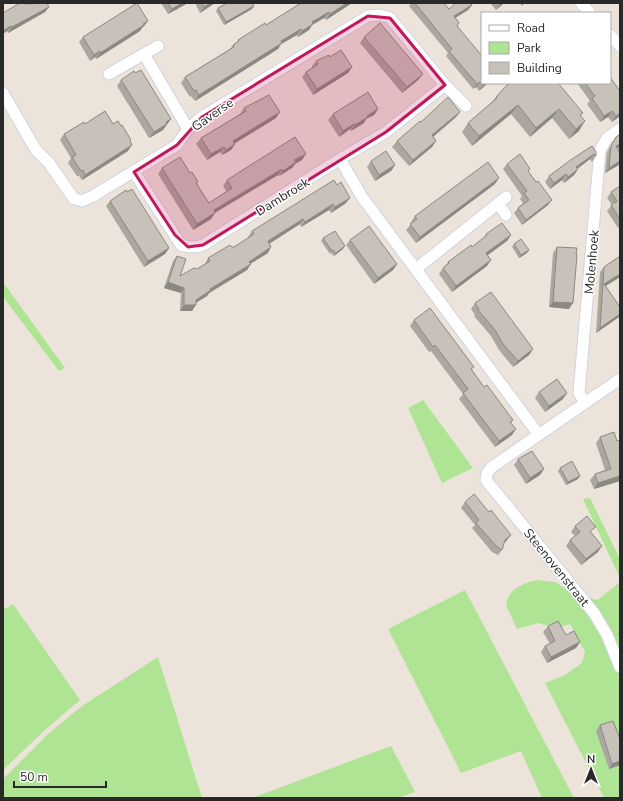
<svg xmlns="http://www.w3.org/2000/svg" width="623" height="801" font-family="'Nunito Sans',sans-serif">
	<style>
		.green { fill: #afe494 }
		.lines { fill: none; stroke-linecap: round; stroke-linejoin: round }
		.street-casing { stroke: #cfd3e2; stroke-width: 13 }
		.street { stroke: #fff; stroke-width: 11 }
		.wall { fill: #aba6a0 }
		.shaded-wall { fill: #8b8782 }
		.building { fill: #c7c1ba; stroke: #8b8782 }
		.marked { fill: #c2185b; fill-opacity: 0.2; stroke: #c2185b; stroke-width: 3; stroke-linejoin: round }
		.labels { text-anchor: middle; stroke-width: 3; stroke-linejoin: round; paint-order: stroke }
		.street-label { font-size: 13px; fill: #292929; stroke: #fff }
	</style>
	<rect width="100%" height="100%" fill="#ece4da"/>
	<path class="green" d="M3,282L65,368L59,371L3,297Z
		M423,400L473,468L442,483L408,408Z
		M590,498L620,559V578L583,499Z
		M537,580L555,582L575,595L598,600L620,582V798H604L545,683L565,675L582,663L585,652L570,624L557,628L538,623L517,629L506,605C507,603 507,599 509,596C513,587 528,582 537,580Z
		M465,590L574,798H542L521,751L461,773L388,629Z
		M13,604L80,700L47,728L3,770V610Z
		M158,657L202,798H3V779L48,734L82,706Z
		M391,746L415,792L398,798H252Z"/>
	<g class="lines">
		<g class="street-casing">
			<path id="street" d="M581,3L590,13
				M610,35L620,46
				M144,54L188,129
				M109,74L158,46
				M3,93L36,150L49,163L74,199L82,201L93,196L177,145L188,129L202,117L368,16L380,15L390,18L445,85L466,106
				M340,159L362,197L539,435
				M134,172L181,245C189,248 195,248 203,245L340,159L386,132L445,85
				M498,203L506,215
				M416,269L506,197
				M620,379L492,467L487,473L486,480L594,613L607,635L620,667
				M585,403L579,393L600,150L607,138L620,129"/>
		</g>
		<use href="#street" class="street"/>
	</g>
	<path class="wall" d="M161,3H188L168,14Z
		M195,3H215L200,13Z
		M301,3H352L326,20L324,18L312,25L309,30L298,37L297,35L281,44L278,49L195,101L191,96L190,97L181,83L185,77L230,49L233,45L236,43L238,40L266,25Z
		M411,3H444L449,9L472,5L468,10L455,18L457,26L482,83H488L479,91L476,87L473,89L446,56L448,53L409,6Z
		M490,3H504L496,10Z
		M520,3H525L522,6Z
		M27,4L49,7L45,12L8,33L7,31L3,34Z
		M218,8L252,9L224,25L216,11Z
		M148,21L144,26L142,28L140,31L96,59L95,57L90,61L79,42L83,37Z
		M364,37L423,74L418,80L402,93L360,43Z
		M330,57L352,67L348,73L313,95L302,77L306,72L312,68V66L316,61Z
		M121,80L167,125L165,126L163,130L149,138L117,86Z
		M509,83L581,116L579,131L569,139L552,118L530,137L511,114L472,146L462,132L468,123L492,102L496,97Z
		M577,83H610L620,91V116L612,122L608,117L600,122L587,104L590,101Z
		M244,108L276,118L235,143V144L231,150L222,155L220,152L207,160L196,144L201,138L240,114Z
		M378,109L374,115L366,119L364,123L351,131L350,129L339,137L328,120L333,114Z
		M460,112L456,117L433,137L436,141L432,147L409,166L392,147L397,141L421,122Z
		M113,124L130,142L128,151L82,180L79,176H77L68,163L71,158L60,140L64,134Z
		M616,137L618,149L620,153V164L605,173L607,152Z
		M592,146L596,156L592,162L590,159L577,169H578L574,175L564,183L562,180L550,189L545,182L549,176Z
		M302,160L295,164L292,168L279,176L278,175L215,213L211,219L193,230L158,174L162,168L197,184L209,203L227,192L223,186L227,180Z
		M371,161L395,165L391,171L375,181L367,167Z
		M507,164L528,172L548,205L522,225L514,213L518,208L523,203L520,199L522,196L503,169Z
		M495,184L416,243L406,230L412,223L411,222L415,216Z
		M337,185L346,203L331,213L329,210L301,227L300,224L269,244L268,253L250,264L247,270L209,293L207,296L196,303L192,311H180L181,293L164,288L173,261L177,256L180,276L197,269L205,264L208,258L234,247L249,238L248,237L252,231Z
		M620,186V227L618,228L607,211L612,205L607,198L611,192Z
		M110,201L169,248L165,254L144,267L106,206Z
		M486,234L511,235L507,241L488,255L487,266L452,292L439,274L443,268L445,266L448,262L472,247L484,238Z
		M323,238L343,249L334,256L331,253L330,254L321,241Z
		M350,240L397,264L393,270L374,284L346,245Z
		M514,244L527,253L519,258L512,247Z
		M557,247L576,255L569,309L549,307L553,253Z
		M620,256V277L606,286L619,317L596,333L600,272L604,267Z
		M475,303L533,349L529,355L513,367L499,350L491,336L474,316L475,315L471,309Z
		M414,320L472,370L484,387L513,420L511,423L512,435L495,447L459,399L463,394L431,351L429,352L410,326Z
		M539,392L563,399L545,412L535,398Z
		M600,437L617,441L620,440V481L594,489L590,480L595,474L605,470L596,443Z
		M518,459L544,469L540,475L526,484L514,465Z
		M560,468L578,479L566,485L558,471Z
		M465,502L507,540L504,543L502,550L498,555L492,552L472,528L475,525L461,508Z
		M575,526L591,533L598,552L581,565L566,546L570,540L575,536L571,532Z
		M548,626L580,642L576,648L547,663L541,652L545,646L550,644L543,632Z
		M620,630V639L618,634Z
		M600,725L620,765L609,769L596,731Z"/>
	<path class="shaded-wall" d="M182,3H188L168,14L172,9Z
		M211,3H215L200,13L204,7Z
		M347,3H352L326,20L330,14Z
		M501,3H504L496,10L500,4Z
		M472,5L468,10L450,21L454,16Z
		M254,6L252,9L224,25L226,22Z
		M49,7L45,12L8,33L12,27Z
		M329,12L324,18L312,25L309,30L298,37L302,31L312,22Z
		M148,21L144,26L142,28L140,31L96,59L100,53Z
		M11,26L7,31L3,34V31Z
		M301,29L297,35L281,44L278,49L195,101L199,95L281,41Z
		M100,51L95,57L90,61L94,55Z
		M352,67L348,73L313,95L317,89Z
		M423,74L418,80L402,93L407,87Z
		M480,82L476,87L473,89L477,84Z
		M485,83H488L479,91L483,85Z
		M518,105L511,114L472,146L479,136Z
		M378,109L374,115L366,119L364,123L351,131L355,125L367,116Z
		M559,109L552,118L530,137L536,128Z
		M612,111L608,117L600,122L604,116Z
		M280,112L276,118L229,147L233,141Z
		M460,112L456,117L428,141L432,135Z
		M620,113V116L612,122L616,116Z
		M171,119L163,130L149,138L154,132L166,122Z
		M585,121L579,131L569,139L576,129Z
		M354,124L350,129L339,137L343,131Z
		M436,141L432,147L409,166L413,160Z
		M235,144L231,150L222,155L226,150Z
		M620,144V147L612,152L616,146Z
		M132,145L128,151L82,180L85,175Z
		M224,147L220,152L207,160L211,154Z
		M306,154L302,160L295,164L292,168L279,176L283,171L294,160Z
		M594,154L590,159L572,173L576,167Z
		M620,161L619,165L605,173L609,168Z
		M395,165L391,171L375,181L379,175Z
		M282,169L278,175L209,216L214,210Z
		M578,169L574,175L564,183L568,177Z
		M566,174L562,180L550,189L554,183Z
		M499,178L495,184L416,243L420,237Z
		M350,198L346,203L331,213L335,207Z
		M552,200L548,205L522,225L526,220Z
		M333,204L329,210L301,227L305,222Z
		M215,213L211,219L193,230L197,224Z
		M303,219L300,224L264,247L268,241Z
		M511,235L507,241L482,259L486,253Z
		M345,246L343,249L334,256L336,253Z
		M271,247L268,253L245,267L249,262Z
		M169,248L165,254L144,267L148,261Z
		M529,250L527,253L519,258L521,255Z
		M491,260L487,266L452,292L456,286Z
		M251,264L247,270L209,293L207,296L192,305H196L192,311H180L184,305L196,300L210,289Z
		M397,264L393,270L374,284L378,278Z
		M620,274V277L602,288L604,284Z
		M168,282L184,288L181,293L164,288Z
		M553,302L573,303L569,309L549,307Z
		M620,314L619,317L596,333L600,328Z
		M533,349L529,355L513,367L518,361Z
		M567,393L563,399L545,412L549,406Z
		M516,429L512,435L495,447L499,441Z
		M544,469L540,475L526,484L530,478Z
		M580,476L578,479L566,485L568,482Z
		M620,476V481L594,489L598,483Z
		M511,535L507,540L501,546L505,540Z
		M602,546L598,552L581,565L586,559Z
		M580,642L576,648L547,663L551,657Z
		M620,761V765L609,769L612,764Z"/>
	<path class="building" d="M20,3L27,4L47,3L49,7L12,27L11,26L3,31V13Z
		M137,3L148,21L143,24L144,25L100,53V51L94,55L83,37Z
		M168,3H182L172,9Z
		M202,3H211L204,7Z
		M227,3H252L254,6L226,22L218,8Z
		M301,3H347L330,14L329,12L312,22L313,24L302,31L301,29L281,41L282,43L199,95L196,90L194,91L185,77L234,47L233,45L239,41L238,40L265,23L266,25Z
		M415,3H444L449,9L456,3H470L472,5L454,16L459,23L457,26L482,56V83H485L483,85L480,82L477,84L449,51L452,49Z
		M380,23L423,74L407,87L364,37Z
		M341,50L352,67L317,89L306,72L318,64L316,61L329,55L330,57Z
		M141,70L171,119L166,122L167,124L154,132L121,80L134,71L135,73Z
		M610,77L620,91V113L616,116L612,111L604,116L592,98L595,96L585,83H610Z
		M509,83H558L583,113L580,115L585,121L576,129L559,109L536,128L518,105L479,136L468,123L497,98L496,97Z
		M368,92L378,109L367,116L368,117L355,125L354,124L343,131L333,114Z
		M269,95L280,112L233,141L235,144L226,150L224,147L211,154L201,138L246,111L244,108Z
		M448,97L460,112L432,135L436,141L413,160L397,141L420,121L421,122Z
		M105,111L113,124L118,121L121,126L122,125L131,140L130,141L132,145L85,175L83,170L81,171L72,157L76,155L64,134L84,122L85,124Z
		M620,134V144L616,146L620,153V161L609,168L611,146L616,137Z
		M295,137L306,154L294,160L296,162L283,171L282,169L214,210L215,213L197,224L162,168L180,157L190,173L192,172L198,182L196,183L209,203L232,188L227,180Z
		M592,146L596,152V156L594,154L576,167L578,169L568,177L566,174L554,183L549,176L572,159Z
		M386,151L395,165L379,175L371,161Z
		M520,154L530,169L528,171L536,182L538,181L552,200L526,220L518,208L529,200L524,193L527,191L507,164Z
		M488,162L499,178L420,237L410,224L417,219L415,216Z
		M334,180L337,185L341,182L350,198L335,207L333,204L305,222L303,219L268,241L271,247L249,262L251,264L210,289L211,290L196,300V305H184V288L168,282L177,256L186,259L180,276L194,268L197,269L210,261L208,258L230,245L232,247H234L254,234L252,231Z
		M620,186V219L611,205L617,201L611,192Z
		M132,189L169,248L148,261L110,201L126,190L127,192Z
		M502,223L511,235L486,253L491,260L456,286L443,268L449,263L448,262L471,245L472,247L487,235L486,234Z
		M369,226L397,264L378,278L350,240Z
		M335,231L345,246L336,253L333,250L332,251L323,238Z
		M521,239L529,250L521,255L514,244Z
		M557,247L577,248L576,255H577L573,303L553,302Z
		M620,256V274L604,284L620,307V314L600,328L604,267Z
		M491,292L533,349L518,361L503,344L495,330L478,310L479,309L475,303Z
		M430,308L474,367L471,369L484,387L487,385L513,420L510,422L516,429L499,441L463,393L468,389L435,345L433,347L414,320Z
		M557,379L567,393L549,406L539,392Z
		M614,432L617,441L620,440V476L598,483L595,474L611,469L600,437Z
		M532,451L544,469L530,478L518,459Z
		M572,461L580,476L568,482L560,468Z
		M474,494L489,512L491,510L511,535L505,540L502,550L496,546L476,523L479,520L465,502Z
		M587,516L596,527L590,531L602,546L586,559L570,540L580,532L575,526Z
		M558,621L566,635L574,631L580,642L551,657L545,646L555,641L548,626Z
		M613,721L620,739V761L612,764L600,725Z"/>
	<path class="marked" d="M368,16L390,18L445,85L386,132L203,245L188,247L175,235L134,172L177,145L202,117Z"/>
	<g class="labels">
		<g class="street-label">
			<text transform="translate(212 114) rotate(-35)" y="5">Gaverse</text>
			<text transform="translate(282 196) rotate(-32)" y="5">Dambroek</text>
			<text transform="translate(591 262) rotate(-85)" y="5">Molenhoek</text>
			<text transform="translate(557 567) rotate(51)" y="5">Steenovenstraat</text>
		</g>
	</g>
	<rect width="623" height="801" fill="none" stroke="#292929" stroke-width="8"/>
	<rect x="481" y="12" width="130" height="72" fill="#ffffff" stroke="#a9a9a9"/>
	<rect x="489" y="25" width="20" height="6" fill="#ffffff" stroke="#a9a9a9"/>
	<text x="517" y="32" font-size="12" fill="#292929">Road</text>
	<rect x="489" y="42" width="20" height="12" fill="#afe494" stroke="#a9a9a9"/>
	<text x="517" y="52" font-size="12" fill="#292929">Park</text>
	<rect x="489" y="62" width="20" height="12" fill="#c7c1ba" stroke="#a9a9a9"/>
	<text x="517" y="72" font-size="12" fill="#292929">Building</text>
	<g transform="translate(591 769)" stroke="#ffffff" stroke-width="3" paint-order="stroke">
	<path d="M0-3L7 15L0 10L-7 15Z" fill="#292929"/>
	<text y="-6" font-size="11" font-weight="bold" text-anchor="middle" fill="#292929">N</text>
	</g>
	<path d="M14 781v6h92v-6" fill="none" stroke="#292929" stroke-width="2"/>
	<text x="20" y="781" font-size="12" fill="#292929" stroke="#ffffff" stroke-width="3" paint-order="stroke">50 m</text>
</svg>
